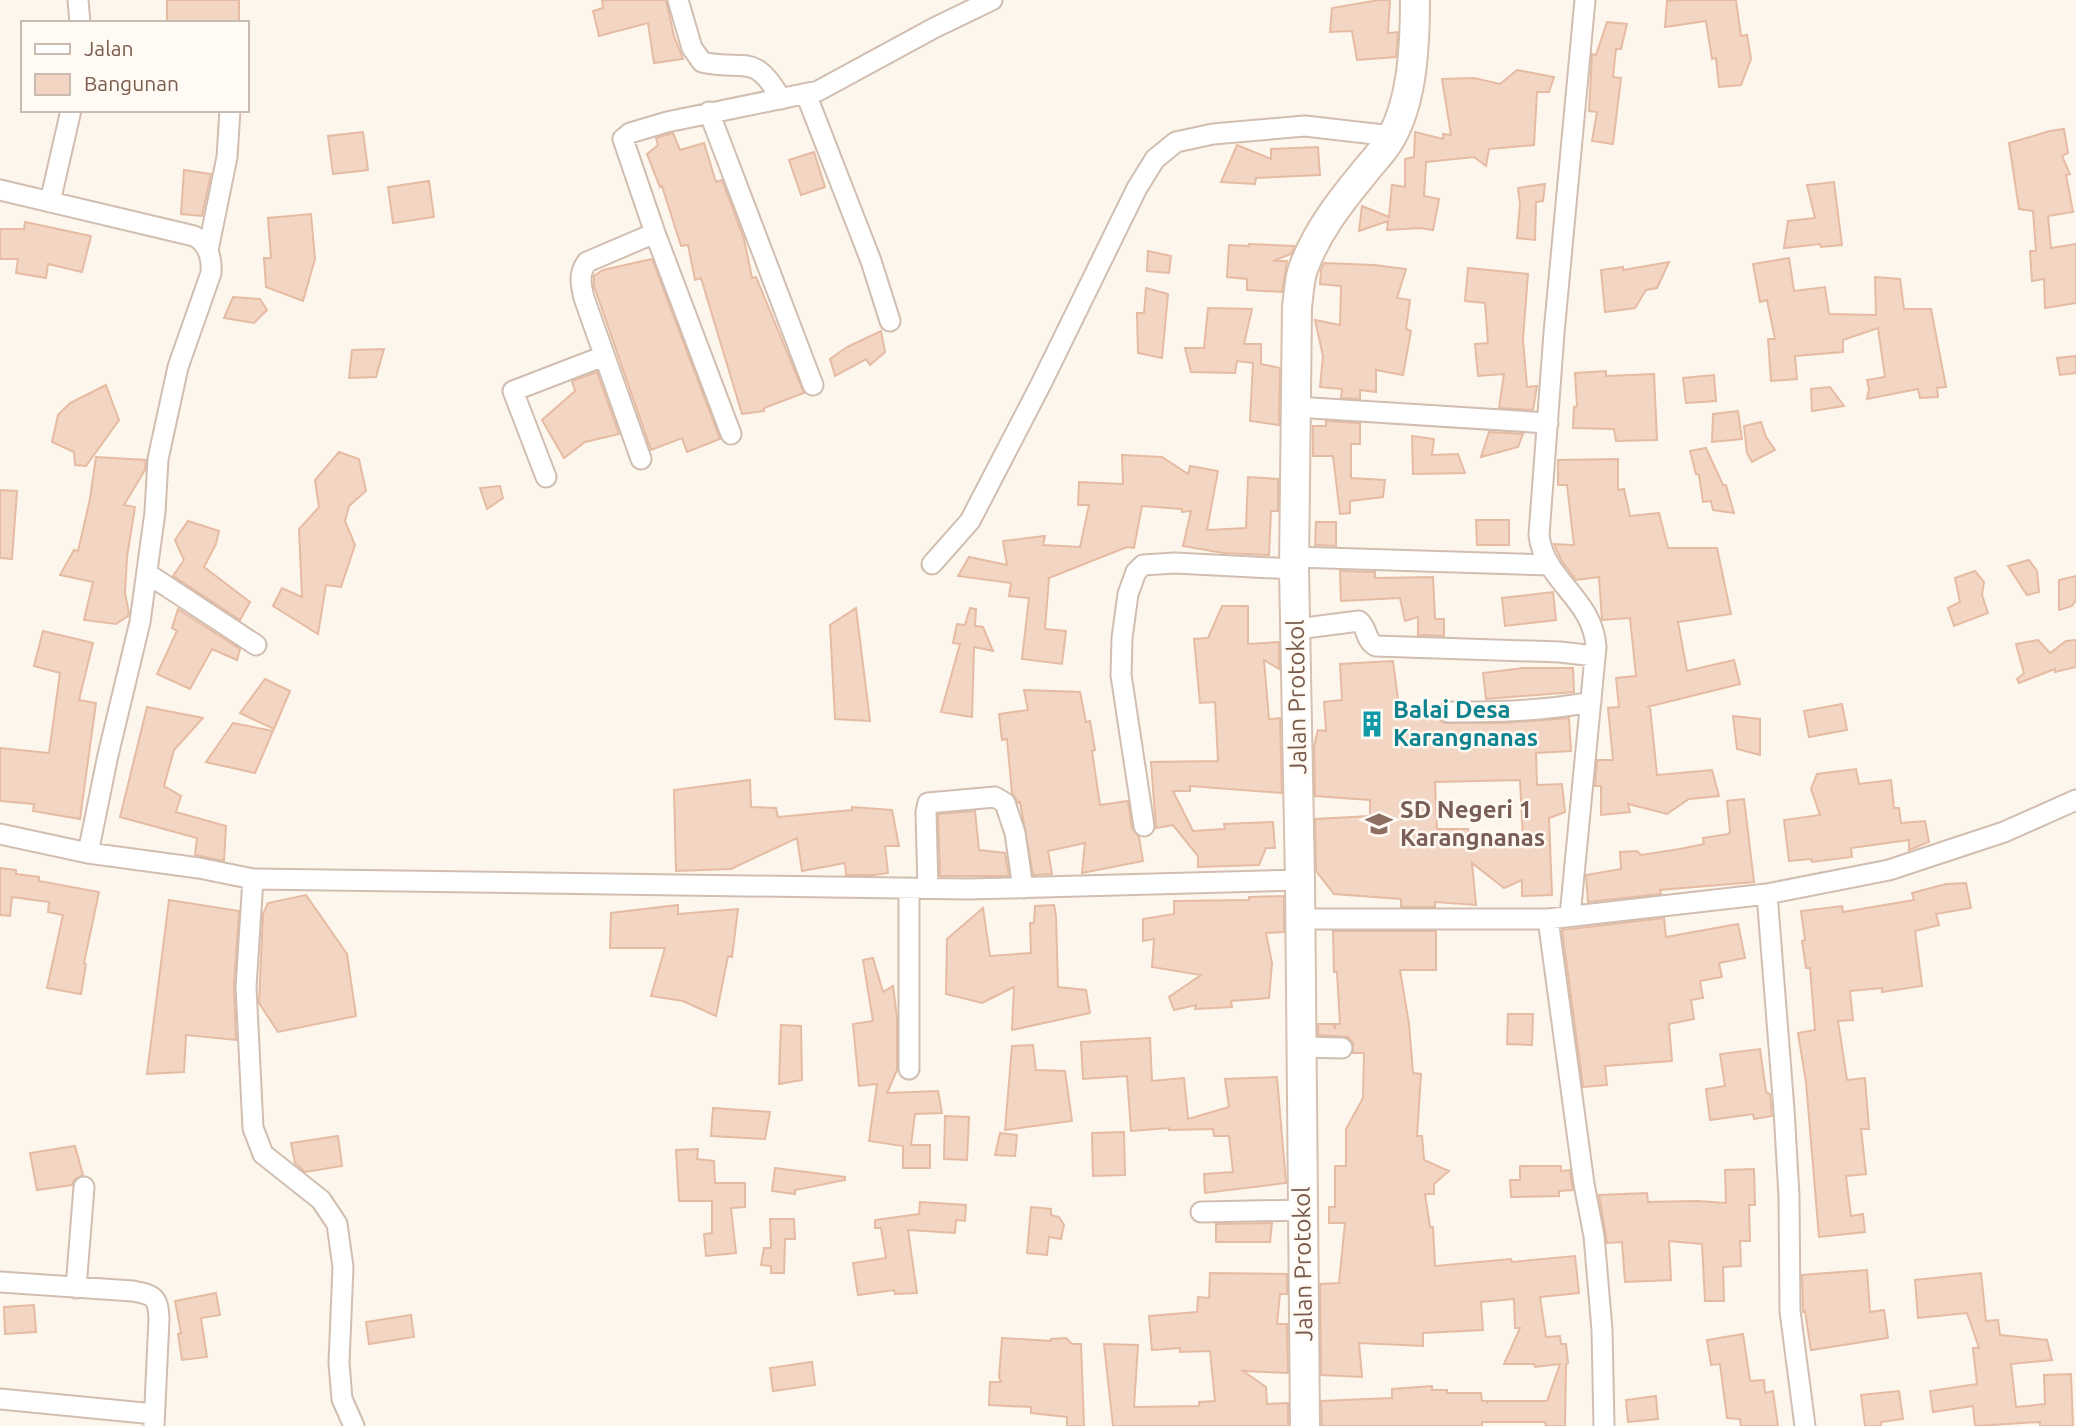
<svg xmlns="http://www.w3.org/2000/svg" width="2076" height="1426" font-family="Ubuntu,sans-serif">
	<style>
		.building { fill: #f3d5c3; stroke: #e6bba3; stroke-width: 2; fill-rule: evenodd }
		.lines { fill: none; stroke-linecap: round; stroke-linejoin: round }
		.street-casing { stroke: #d1beb0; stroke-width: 23 }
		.secondary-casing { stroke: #d6c0b0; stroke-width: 32 }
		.street { stroke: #fff; stroke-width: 19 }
		.secondary { stroke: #fff; stroke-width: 28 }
		.labels { text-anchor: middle; stroke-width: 5; stroke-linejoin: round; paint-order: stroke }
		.street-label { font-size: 24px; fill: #7a5c4d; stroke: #fffaf3 }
		.culture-label { font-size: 24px; font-weight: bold; fill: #0d838f; stroke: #fffaf3; text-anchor: start }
		.education-label { font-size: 24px; font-weight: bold; fill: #785e54; stroke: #fffaf3; text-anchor: start }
	</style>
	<rect width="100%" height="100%" fill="#fdf6ec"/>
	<path class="building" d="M167,0H239V23H167Z
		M602,0H666L674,36L683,59L654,63L648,23L599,36L593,11L603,8Z
		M1379,0H1390L1388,33L1398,32L1396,57L1357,60L1352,31L1330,32L1332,8Z
		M1680,0H1736L1741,36L1747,35L1751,59L1741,85L1719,87L1716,58L1712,59L1706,21L1665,27L1667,1Z
		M1607,22L1627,24L1621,49H1616L1613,77L1621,78L1613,144L1592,141L1597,112L1589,111L1592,54L1596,55Z
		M1517,70L1554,77L1549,92H1537L1534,145L1489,149L1486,166L1474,157L1426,162L1424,196L1439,199L1433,230L1420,228L1387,230L1388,221L1359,231L1362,206L1389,217L1392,185L1405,187V159L1414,157L1415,132L1443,139V134L1451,135L1442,79L1474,78L1500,84Z
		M2064,129L2068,153L2062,156L2070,174L2066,175L2073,212L2048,216L2051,248L2076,244V303L2045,308L2044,279L2032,281L2030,251H2036L2033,211L2019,209L2009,143L2050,131Z
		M363,132L368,170L333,174L328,136Z
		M673,133L680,150L704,143L716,182L722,180L744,239L752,278L756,277L804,393L764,408V411L742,414L701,278L695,280L688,245L681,246L662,186L660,187L647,154L658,145L656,138Z
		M1237,145L1271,159V149L1318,147L1320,175L1256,178L1255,184L1221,182Z
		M814,152L825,187L801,195L789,160Z
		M184,170L211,174L202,216L181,214Z
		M429,181L434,217L393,223L388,187Z
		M1834,182L1842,245L1821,247L1820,244L1784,248L1788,221L1815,218L1807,185Z
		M1545,184L1543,201L1536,202L1535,240L1517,238L1520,204L1518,188Z
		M311,214L315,259L303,301L266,287L264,258H271L268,218Z
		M25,222L91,236L82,272L48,264L46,278L16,273L18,259H0V229H24Z
		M1249,244L1295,246L1291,254L1273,261H1287L1282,292L1247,290V279L1227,277L1229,245L1249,246Z
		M1148,251L1171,256L1169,273L1147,271Z
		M1789,258L1794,291L1825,287L1829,314L1876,315L1875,277L1900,279L1904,309H1931L1946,387L1937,388L1938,397L1920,398L1918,389L1867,399L1869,389L1867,380L1885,377L1878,328L1843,340V352L1795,356L1797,379L1771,381L1768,339H1775L1767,300L1760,302L1753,264Z
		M652,259L720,439L687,452L682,438L651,450L594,286V276L603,270Z
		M1669,262L1657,288L1646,290L1635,308L1605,312L1601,270L1623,267V270Z
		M1324,263L1374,265L1406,269L1397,298L1410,300L1406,329L1411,331L1403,375L1376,370V392L1360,390V399L1341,398L1342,389L1320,387L1323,356L1315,320L1340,325L1341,286L1320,284L1321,270Z
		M1468,268L1528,274L1523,339L1527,387L1537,386L1533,410L1499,408L1504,374L1478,376L1475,344L1488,343L1485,303L1465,301Z
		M1146,288L1168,294L1162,358L1138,353L1137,313H1144Z
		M233,297L260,299L267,310L254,323L224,318Z
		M1208,308L1252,309L1244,344H1261V364L1280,368L1279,425L1250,421L1253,363L1237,361L1235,373L1191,372L1185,348H1204Z
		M881,331L885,352L870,365L866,359L835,376L830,359L847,347Z
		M384,349L376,377L349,378L352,350Z
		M2076,356V373L2060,375L2057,358Z
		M1606,371V376L1654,374L1657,440L1616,441L1614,429L1573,428L1574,407L1577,406L1575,373Z
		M597,372L619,434L585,442L564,458L542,420L575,391L572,381Z
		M1714,375L1716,401L1686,403L1683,378Z
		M106,385L119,420L86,466L75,465L74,452L52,442L58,415L70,403Z
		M1830,387L1844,406L1812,411L1811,389Z
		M1738,411L1742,439L1712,442L1713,414Z
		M1326,421L1360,423V444H1351V478L1385,480L1383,497L1350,501V513L1340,514L1333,456H1313V426H1326Z
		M1761,422L1766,437L1775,450L1752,462L1747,453L1744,426Z
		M1489,432L1523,434L1518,447L1481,457Z
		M1412,436L1434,439L1432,455L1458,454L1465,473L1413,474Z
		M1706,448L1723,485H1726L1734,513L1713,510L1711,501L1703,502L1699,475L1696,474L1690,451Z
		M339,452L359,459L366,491L349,506L345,521L355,545L341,587L326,585L318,634L273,606L282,588L302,597L299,529L319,507L315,480Z
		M1122,455L1162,457L1188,474L1190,466L1218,471L1207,530L1246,528L1248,477L1278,479V511H1271L1269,555L1223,553L1183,546L1191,511L1182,512V509L1142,506L1134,548L1127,547L1049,578L1045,629L1066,631L1062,664L1022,659L1029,598L1009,596L1011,583L958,576L969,557L1007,565L1003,541L1045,536L1043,545L1080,547L1089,505H1078L1079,482L1123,484Z
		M96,457L146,460L145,470L124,505L135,507L127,557L125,593L129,613L128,616L116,624L84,620L93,582L60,575L74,550L78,551L90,499Z
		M1618,459V490L1624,489L1630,516L1659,513L1668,548H1717L1731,614L1678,622L1687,671L1734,660L1740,684L1647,707H1650L1657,775L1712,770L1719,796L1689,799L1667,814L1628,804L1630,812L1601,815V786H1595L1597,760H1613L1608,708L1619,707L1616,678L1636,676L1630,618L1602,620L1599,577L1576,580L1561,560L1554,544L1574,545L1567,485H1558V460Z
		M500,486L503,498L487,509L480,488Z
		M0,490L17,491L12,559L0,558Z
		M1476,520H1509V545H1477Z
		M188,521L219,531L216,544L204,567L250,602L240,620L173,576L184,560L175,540Z
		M1316,522H1336V546L1315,545Z
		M2029,560L2037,571L2039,592L2027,595L2008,566Z
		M1340,571L1375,572V578L1433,577L1435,619H1444V636L1418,635V617L1405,621L1400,598L1341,601Z
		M1975,571L1984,582L1982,595L1988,613L1954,626L1948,608L1960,602L1955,578Z
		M2076,576V600L2072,606L2059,610V580Z
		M1553,592L1556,620L1505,626L1502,598Z
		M1222,606H1248V644L1279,642V669L1264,660L1269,719L1280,718L1282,793L1190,786V791H1173L1193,831L1225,829L1224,824L1273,822L1275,848H1266L1259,865L1198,867V856L1173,825L1156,828L1151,762L1218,761L1215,702L1200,703L1194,639L1208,638Z
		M856,608L870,721L835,719L830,625Z
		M970,608L976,609L975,626L983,627L993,651L974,647L972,717L941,712L960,644L953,643L957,624L965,625Z
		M178,609L240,649L237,660L212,649L190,689L157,674L177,631L172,628Z
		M43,631L93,643L79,700L96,703L80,819L33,811L34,804L0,801V748L49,753L60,673L34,666Z
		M2038,640L2050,653L2066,641L2076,640V667L2055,672V669L2019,683L2017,679L2024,673L2016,644Z
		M1393,661L1399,707H1438V718L1444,723H1503L1569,718L1571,751L1536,753L1537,785L1562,784L1565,812L1549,818L1552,895L1522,896V880L1504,888L1472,863L1476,905L1435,902V907H1401V899L1334,894L1316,871L1315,819L1370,816V800L1315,796L1314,746L1318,730L1326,731L1324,702L1342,700L1340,664ZM1520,780L1523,841L1470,842L1468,829H1437L1435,782Z
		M1523,668H1573L1574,692L1486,699L1483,673Z
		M265,679L290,691L274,729L240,713Z
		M1024,690L1080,692L1086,722L1090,721L1095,750L1092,751L1100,805L1128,801L1132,828L1139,837L1143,861L1082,873L1085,843L1048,851L1052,874L1033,875L1020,802L1018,803L1012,793L1007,739L1002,740L999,714L1028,710Z
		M1842,704L1847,730L1809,737L1804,711Z
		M147,707L203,718L174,750L164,786L181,796L176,812L226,826L224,861L195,855L197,838L120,817Z
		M1733,716L1760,719V755L1737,749Z
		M233,723L273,731L255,773L206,762Z
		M1856,769L1859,784L1891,780L1894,808H1899L1901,823L1925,821L1929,842L1909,850V840L1851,848L1852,857L1812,862L1811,859L1789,861L1784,820L1820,815L1811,789L1817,774Z
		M750,780L751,807L776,808L778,817L852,810V807L892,810L899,846H885L888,873L874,875H846L845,863L802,871L797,838L731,869L676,871L674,790Z
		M1744,799L1754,882L1660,890L1661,894L1588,902L1586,875L1621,869L1620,852L1637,851L1641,855L1680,849L1704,844L1703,838L1728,834L1730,832L1727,801Z
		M975,811L979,850L1005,853L1009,876H940L938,814Z
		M0,868L16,870V874L39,877V881L99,892L84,963L86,964L81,994L47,988L63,915L48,912L49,902L12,897L10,916L0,915Z
		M1966,883L1971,908L1936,914L1939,925L1915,931L1922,986L1882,992V988L1850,991L1853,1020L1838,1021L1847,1080L1865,1078L1869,1129H1861L1866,1174L1846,1176L1851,1216L1863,1214L1865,1232L1819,1237L1806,1082L1798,1033L1815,1030L1810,968H1806L1802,941L1805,940L1801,911L1842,906L1843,912L1914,900L1912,893L1946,884Z
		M306,895L347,954L356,1016L278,1032L259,1003L263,914L268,903Z
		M1284,896V932L1266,933L1272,963L1269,998L1231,1001L1232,1007L1195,1009L1196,1005L1174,1010L1169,997L1201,975L1152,967L1154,939L1143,941V919L1174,914V901L1249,900V897Z
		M169,900L239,911L234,986L236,1040L186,1035L184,1072L147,1074Z
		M678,905V914L738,909L732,957L728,956L716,1016L683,1001L651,996L665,948H610L611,913Z
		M1054,905L1056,916L1058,987L1086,990L1090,1013L1012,1030L1014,987L982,1003L946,994L947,939L983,908L990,956L1031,953L1030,923H1034L1035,906Z
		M1664,918L1666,937L1738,924L1745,958L1719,963L1722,977L1700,981L1703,998L1691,1000L1694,1019L1669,1024L1672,1061L1605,1066L1607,1085L1583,1087L1562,930Z
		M1333,931H1436V970H1400L1409,1024L1413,1073L1421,1074L1417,1136H1422L1424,1160L1449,1171L1434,1184V1194H1425L1430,1227H1433L1435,1266L1511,1259L1512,1262L1575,1256L1579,1293L1540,1297L1546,1337L1560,1336L1561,1344H1566L1568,1363L1566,1364L1565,1426H1546L1545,1422H1482V1426H1322L1321,1401L1392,1398V1389L1432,1386V1390H1447V1393H1481L1482,1401H1487V1403L1488,1401H1547L1560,1364L1535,1367L1534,1364H1504L1520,1328H1515L1514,1299L1481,1302L1483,1330L1423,1333V1346L1359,1343L1362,1377L1321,1375L1320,1284L1339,1283L1345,1223H1329V1207H1335V1166H1346V1129L1363,1098L1364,1053H1353V1043L1348,1037L1318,1035V1024H1333L1335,1029V1024H1340L1337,972H1334Z
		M873,958L883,992L893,986L897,1018V1070L887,1093L938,1091L942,1113L915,1114L911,1145H930V1168H903V1146L869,1141L877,1084L859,1086L853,1024L873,1021L863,960Z
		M1508,1014H1533L1532,1045L1507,1044Z
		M781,1025L801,1026L802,1080L779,1084Z
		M1150,1038L1152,1081L1184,1078L1188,1119L1229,1107L1225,1079L1277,1077L1286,1183L1205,1193L1204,1174L1233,1172L1229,1136H1214L1213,1129L1169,1130V1128L1131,1131L1127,1076L1083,1079L1081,1042Z
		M1033,1045L1036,1070L1065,1071L1072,1121L1005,1130L1012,1046Z
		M1760,1049L1766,1092L1770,1094L1772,1116L1754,1119L1753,1114L1710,1120L1706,1089L1725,1086L1720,1054Z
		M713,1108L770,1112L765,1139L711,1136Z
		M945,1116L969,1117L967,1160L944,1159Z
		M1124,1132L1125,1175L1093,1176L1092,1133Z
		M1000,1133L1017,1135L1015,1156L995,1155Z
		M338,1136L342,1166L305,1172L295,1163L291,1143Z
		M75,1146L83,1175L74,1180L72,1185L37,1190L30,1153Z
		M698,1149L697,1159L714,1161L715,1183H745V1207L731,1208L736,1253L706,1256L704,1234L712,1233V1201H679L676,1150Z
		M1520,1166H1561V1171L1570,1170L1573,1190L1559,1191V1196L1511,1197L1510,1180H1520Z
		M775,1168L845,1177V1180L795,1190V1194L772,1191Z
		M1754,1169L1755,1205H1749L1750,1241H1740L1741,1266L1723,1267L1724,1301H1705L1702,1244L1669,1241L1671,1280L1625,1282L1622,1242L1607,1243L1599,1195L1647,1193L1648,1202L1697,1201L1726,1203L1725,1170Z
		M920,1202L966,1205L965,1221L956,1220L955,1233L908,1230L917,1293L895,1294L894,1290L858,1295L853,1263L886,1258L881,1228H875V1220L919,1214Z
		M1031,1207L1051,1209V1215L1059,1217L1064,1225L1061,1239L1049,1237L1047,1255L1027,1253Z
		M770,1219H794L795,1239H785L784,1273H771V1266L761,1265L764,1248H771Z
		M1272,1223L1270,1242H1216V1224Z
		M1867,1270L1870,1312L1884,1310L1888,1338L1811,1350L1805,1311L1803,1312L1802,1275Z
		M1210,1273L1287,1274V1294H1280L1277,1324H1287L1288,1373L1243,1371L1266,1387L1267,1404L1288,1403V1426H1113L1104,1344L1138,1345L1134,1407L1199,1406V1402L1215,1401L1210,1351L1180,1352V1348L1152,1350L1149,1316L1197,1312L1198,1297L1209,1298Z
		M1981,1273L1986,1321L1998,1320L2000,1335L2047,1340L2052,1360L2011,1364L2016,1407L2045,1404L2044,1375L2071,1374L2073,1426H2040V1422L1975,1426L1973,1406L1933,1412L1930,1391L1977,1384L1973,1348H1979L1967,1313L1918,1318L1915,1280Z
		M216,1293L220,1315L201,1318L207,1357L182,1360L178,1334L181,1333L175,1301Z
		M34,1305L36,1332L5,1334L4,1307Z
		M411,1315L414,1337L369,1344L366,1322Z
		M1743,1334L1750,1381L1764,1380L1765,1393L1773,1391L1778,1426H1741L1740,1419L1727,1418L1720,1364L1711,1365L1707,1340Z
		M1002,1338L1051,1341V1339L1066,1338L1072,1344H1081L1084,1426H1067V1417L1031,1413V1407L989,1405L990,1382H1001L999,1377Z
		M812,1362L815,1385L773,1391L770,1368Z
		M1899,1391L1903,1419L1881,1422V1426H1865L1861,1395Z
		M1656,1396L1658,1419L1628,1422L1626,1400Z"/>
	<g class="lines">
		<g class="street-casing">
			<path id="street" d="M78,0L80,23
				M678,0L692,48L702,62C744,72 753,50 781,99
				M806,94L871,261L890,321
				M709,112L813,385
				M0,190L194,236C208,243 212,258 211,273L178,367L158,459L155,512L140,622L108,755L88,853
				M50,202L71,110
				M655,233L731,434
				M208,250L227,157L230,110
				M1296,407L1548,423
				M641,459L584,298C581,285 578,274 587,262L655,233L623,139L630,133L667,122L818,91L934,28L992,0
				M546,477L513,391L604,356
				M1294,557L1550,565
				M932,564L970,521L1040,386L1137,188L1155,159L1176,142L1213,134L1305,126L1392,136
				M148,574L256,645
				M1297,629L1359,621C1368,628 1365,641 1376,646L1560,652L1595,656
				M1449,712C1497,712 1544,711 1591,702
				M1144,826L1121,675L1122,638L1128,594L1136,572L1143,565L1175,563L1294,569
				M0,834L88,853L199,868L253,879L968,889L1300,880
				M253,879L246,987L253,1128L263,1154L321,1200L337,1224L343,1267L339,1363L342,1399L354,1426
				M909,888V1069
				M928,888L926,812L928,803L995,797L1005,803L1015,833L1023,888
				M1767,894L1784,1110L1789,1196L1790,1311L1805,1426
				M1570,916L1596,647C1593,598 1544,581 1539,535L1554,333L1585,0
				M1300,919H1548L1767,894L1889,870L2004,832L2076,800
				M1548,919L1584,1184L1594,1236L1602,1330L1604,1426
				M1302,1047L1342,1048
				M1201,1212L1303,1210
				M0,1282L133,1291C154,1295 158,1297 159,1319L154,1426
				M76,1288L84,1187
				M0,1399L154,1414"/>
		</g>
		<g class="secondary-casing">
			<path id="secondary" d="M1305,1426L1300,880L1294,569L1297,306C1299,294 1299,280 1303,269C1316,233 1339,203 1363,174C1372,162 1385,150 1392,136C1413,98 1415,42 1415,0"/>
		</g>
		<use href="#street" class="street"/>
		<use href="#secondary" class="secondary"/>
	</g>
	<defs>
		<g id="building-bare" transform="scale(2.1)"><path d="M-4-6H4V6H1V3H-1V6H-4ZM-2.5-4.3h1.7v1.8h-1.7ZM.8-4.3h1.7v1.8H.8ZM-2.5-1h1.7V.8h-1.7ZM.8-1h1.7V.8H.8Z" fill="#0f9aa8" stroke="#fffaf3" stroke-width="2.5" paint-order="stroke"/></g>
		<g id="school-bare" transform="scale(2.1)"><path d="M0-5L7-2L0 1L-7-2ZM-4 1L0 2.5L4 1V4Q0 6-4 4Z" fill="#8d6e63" stroke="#fffaf3" stroke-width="2.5" paint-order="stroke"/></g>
	</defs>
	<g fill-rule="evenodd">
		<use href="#building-bare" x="1372" y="724"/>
		<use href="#school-bare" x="1379" y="824"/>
	</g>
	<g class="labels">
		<g class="street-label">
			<text transform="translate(1297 697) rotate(-91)" y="8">Jalan Protokol</text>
			<text transform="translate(1303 1264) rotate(-91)" y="8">Jalan Protokol</text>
		</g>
		<g class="culture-label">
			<text x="1393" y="718">Balai Desa<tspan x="1393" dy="28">Karangnanas</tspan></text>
		</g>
		<g class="education-label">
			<text x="1400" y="818">SD Negeri 1<tspan x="1400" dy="28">Karangnanas</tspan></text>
		</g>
	</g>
	<rect x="21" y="21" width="228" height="91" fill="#fffaf3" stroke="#cabbb1" stroke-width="2"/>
	<rect x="35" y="44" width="35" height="10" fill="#ffffff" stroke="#cabbb1" stroke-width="2"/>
	<text x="84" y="56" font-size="21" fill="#7a5c4d">Jalan</text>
	<rect x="35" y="74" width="35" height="21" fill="#f3d5c3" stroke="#cabbb1" stroke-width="2"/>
	<text x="84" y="91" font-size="21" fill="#7a5c4d">Bangunan</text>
</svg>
